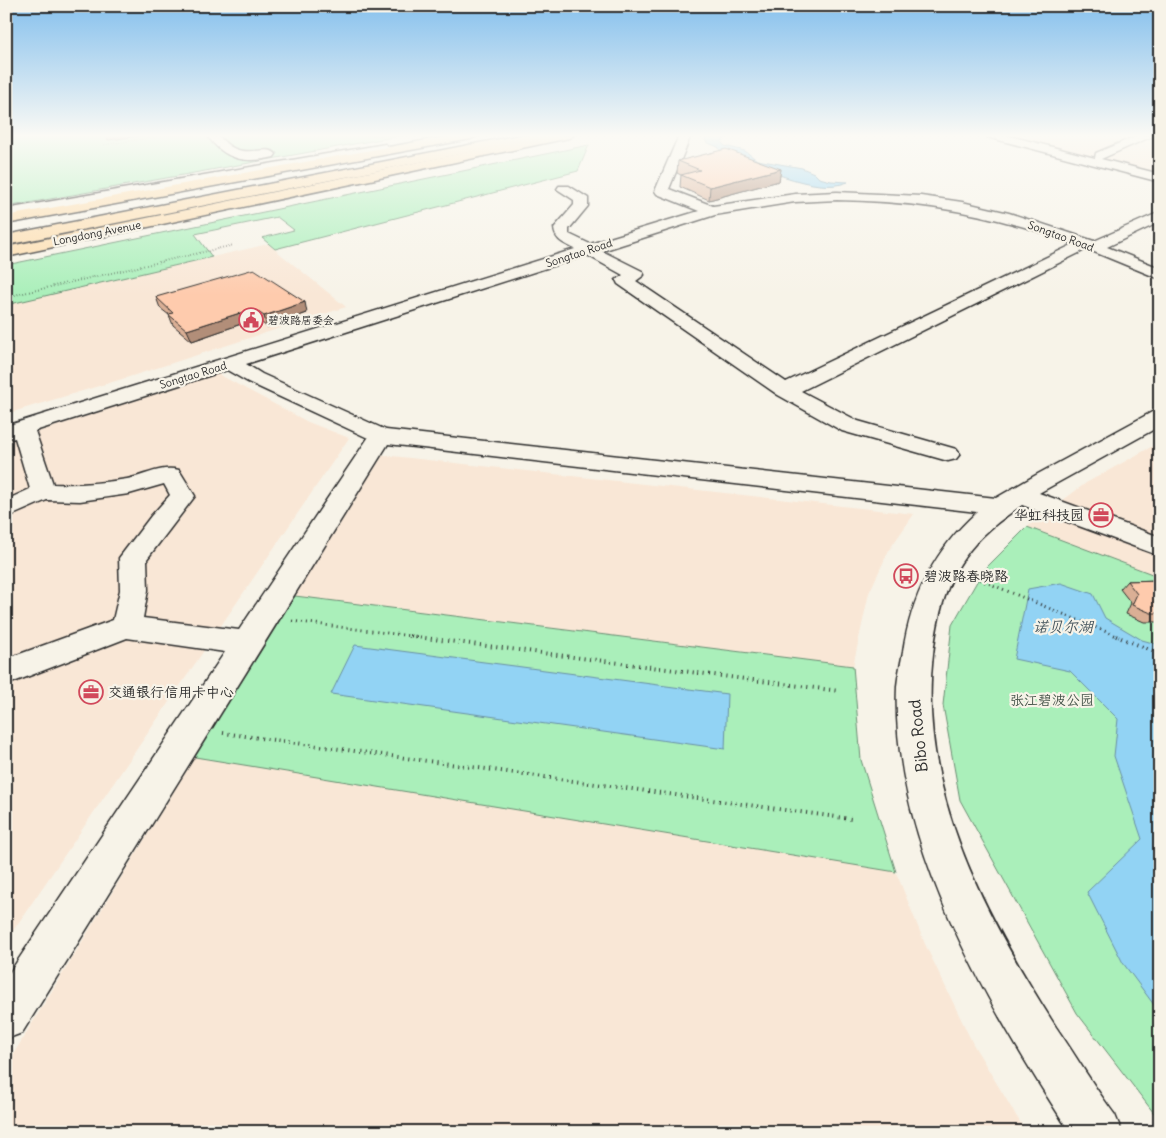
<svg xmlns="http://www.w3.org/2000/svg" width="1166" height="1138" font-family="Delius,'LXGW WenKai TC',sans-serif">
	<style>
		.built { fill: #f9e7d6 }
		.green { fill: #aaefba; stroke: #6a8d72 }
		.water { fill: #92d3f4; stroke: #6990a4 }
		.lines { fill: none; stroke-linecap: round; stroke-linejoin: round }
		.minor-casing { stroke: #2b2b2b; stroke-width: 3 }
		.major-casing { stroke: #2b2b2b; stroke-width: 3 }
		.highway-casing { stroke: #2b2b2b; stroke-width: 3 }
		.path-far3 { stroke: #2b2b2b; stroke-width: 1; stroke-dasharray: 0.5 2; stroke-linecap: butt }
		.path-far2 { stroke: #2b2b2b; stroke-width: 2; stroke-dasharray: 0.5 2.5; stroke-linecap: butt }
		.path-far1 { stroke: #2b2b2b; stroke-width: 3; stroke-dasharray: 1 4; stroke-linecap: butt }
		.path { stroke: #2b2b2b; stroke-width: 4; stroke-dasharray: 1 4.5; stroke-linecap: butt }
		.minor { fill: #f7f3e8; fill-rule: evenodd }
		.major { fill: #fddcac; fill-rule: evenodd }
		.highway { fill: #fddcac; fill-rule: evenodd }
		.wall { fill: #daaf95; stroke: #2b2b2b }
		.shaded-wall { fill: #b28e79; stroke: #2b2b2b }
		.building { fill: #fecbad; stroke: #2b2b2b }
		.labels { text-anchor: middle; stroke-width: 4.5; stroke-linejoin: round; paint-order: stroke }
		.far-street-label { font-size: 11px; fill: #2b2b2b; stroke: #f7f3e8 }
		.far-poi-label { font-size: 11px; fill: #2b2b2b; stroke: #f7f3e8; text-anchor: start }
		.poi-label { font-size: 14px; fill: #2b2b2b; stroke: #f7f3e8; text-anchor: start }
		.park-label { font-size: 14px; fill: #445248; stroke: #f7f3e8 }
		.water-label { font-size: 15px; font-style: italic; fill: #45555d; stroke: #f7f3e8 }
		.near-street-label { font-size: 16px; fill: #2b2b2b; stroke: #f7f3e8 }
	</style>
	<rect width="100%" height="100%" fill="#f7f3e8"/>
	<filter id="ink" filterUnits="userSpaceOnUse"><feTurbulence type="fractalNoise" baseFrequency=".02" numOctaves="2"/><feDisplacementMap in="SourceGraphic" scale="10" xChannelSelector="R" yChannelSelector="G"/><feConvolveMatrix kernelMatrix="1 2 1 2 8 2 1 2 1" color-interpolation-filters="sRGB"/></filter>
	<g filter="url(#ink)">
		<path class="built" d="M1005,135H1160V174Z
			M268,244L346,307L132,376L6,414V305Z
			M218,374L308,422L349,438L6,941V442Z
			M1160,442V577L1027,527L1086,483Z
			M383,455L914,514L889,550L869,593L853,666L295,596Z
			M195,757L892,862L925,944L973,1044L1026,1132H6V1066Z"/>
		<path class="green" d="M6,135H404L6,207Z
			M589,145L578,171L275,249L262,238L294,230L277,217L195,234L212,257L6,305V265Z
			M1027,527L1160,577V1121L1077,1013L960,800L943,705L952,625L983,571Z
			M295,596L853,666L861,760L896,872L195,757Z"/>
		<path class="water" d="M717,135L726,137L722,143L725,146L745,151L757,160L802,168L814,173L819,178L831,181L848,182C815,196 754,164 722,152L718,147L706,142L705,138Z
			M1061,583L1093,594L1105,618L1142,640L1160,645V1013L1123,963L1087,892L1142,839L1114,756L1118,719L1070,671L1014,659L1028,589Z
			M355,645L727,694L725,749L331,694Z"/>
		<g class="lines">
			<g class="minor-casing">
				<path id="minor" d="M207,135H218C241,165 265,142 276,154L274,157C246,164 224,160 207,135Z
					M679,135H691L669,189L713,206L795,194L837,192L921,196L962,202L1009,213L1094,241L1160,212V222L1107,247L1160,268V279L1087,249L801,391L858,421L956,449L960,454L956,459L948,461L842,431L778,395L618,284L616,280L623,275L587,255L246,364L262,374L386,430L996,498L1036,475L1152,412L1160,410V426L1039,493L1160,537V556L1022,505C1000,520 979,536 964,558C944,586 937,621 933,654C917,790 985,916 1056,1027C1076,1056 1094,1087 1115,1115L1122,1132L1069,1131C988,1005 890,841 897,686C898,675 901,663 903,652C911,597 934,550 977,512L388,444L22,1033L6,1039V978L225,652L127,638L6,685V659L113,620L120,590L119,558L151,516L170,495L164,484L129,494L80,501L47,500L6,518V500L30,489L15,438L6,440V426L575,249C564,243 555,241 554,228L574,205V200L557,189L559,186H569L588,198V206L569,229V234L590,244L699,211L657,194L655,191ZM837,200C919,201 997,214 1074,244L786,382L636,281L644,275L642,271L602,251L715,215L795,202ZM227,370L248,382L368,438L239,630L143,618L148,590L147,559L195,496L179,470C162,465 144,476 127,479C102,483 78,485 53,484L35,431Z
					M986,135H1006L1095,158L1096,153L1139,135H1155L1101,159L1160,174V182L987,137Z
					M385,144L391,148L389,151L6,217V209Z"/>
			</g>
			<g class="major-casing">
				<path id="major" d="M455,135L477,136L471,139L6,224V216Z
					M550,135H574L569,138L6,257V247Z"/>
			</g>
			<g class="highway-casing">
				<path id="highway" d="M520,135H545L540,138L6,245V235Z"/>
			</g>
			<path class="path-far3" d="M102,145L164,136"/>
			<path class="path-far2" d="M6,297L234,245"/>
			<path class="path-far1" d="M966,574L1119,637
				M292,621L419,637"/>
			<path class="path" d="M409,636L839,691
				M1116,636L1160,654
				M223,733L851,819"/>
			<use href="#minor" class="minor"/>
			<use href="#major" class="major"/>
			<use href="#highway" class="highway"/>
		</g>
		<path class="wall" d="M678,161L781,169L779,181L709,200L680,187L681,175L677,173Z
			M156,297L307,313L267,327L262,323H244L192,341L173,325L169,315L160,308Z
			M1160,580V622H1144L1126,614L1131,603L1120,589L1127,581Z"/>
		<path class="shaded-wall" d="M106,135H147L108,140Z
			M781,169L779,181L709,200L710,187Z
			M305,302L307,313L267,327L264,316Z
			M240,313L244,323L192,341L187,330Z"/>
		<path class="building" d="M726,149L781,169L710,187L681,175L700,170L678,161Z
			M254,269L305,302L264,316L258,312L240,313L187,330L168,314L173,313L156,297Z
			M1160,580V613H1151L1132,605L1137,594L1127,581Z"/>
	</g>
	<linearGradient id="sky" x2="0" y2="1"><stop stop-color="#85c0ed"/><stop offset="0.46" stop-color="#fbfaf5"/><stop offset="1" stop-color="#fbfaf5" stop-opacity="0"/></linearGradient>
	<rect width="1166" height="295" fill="url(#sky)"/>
	<defs>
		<g id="civic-ring" transform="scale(1.25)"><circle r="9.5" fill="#f7f3e8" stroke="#d1495b" stroke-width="1.5"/><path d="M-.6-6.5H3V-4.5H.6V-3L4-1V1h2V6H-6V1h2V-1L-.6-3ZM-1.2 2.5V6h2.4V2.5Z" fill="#d1495b"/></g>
		<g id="office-ring" transform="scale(1.25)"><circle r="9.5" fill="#f7f3e8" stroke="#d1495b" stroke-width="1.5"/><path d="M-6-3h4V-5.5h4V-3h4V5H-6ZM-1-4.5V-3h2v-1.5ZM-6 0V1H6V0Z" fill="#d1495b"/></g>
		<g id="bus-ring" transform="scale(1.25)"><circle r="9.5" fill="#f7f3e8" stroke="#d1495b" stroke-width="1.5"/><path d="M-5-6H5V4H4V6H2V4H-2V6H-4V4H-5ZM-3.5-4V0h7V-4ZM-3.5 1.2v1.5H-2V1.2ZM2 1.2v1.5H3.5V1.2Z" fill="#d1495b"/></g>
	</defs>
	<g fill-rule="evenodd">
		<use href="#civic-ring" x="251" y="320"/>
		<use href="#office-ring" x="1101" y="515"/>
		<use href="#bus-ring" x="906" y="576"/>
		<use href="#office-ring" x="91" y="692"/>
	</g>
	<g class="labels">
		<g class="far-street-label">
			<text transform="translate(97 233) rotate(-11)" y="4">Longdong Avenue</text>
			<text transform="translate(1061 236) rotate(20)" y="4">Songtao Road</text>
			<text transform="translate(579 253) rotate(-18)" y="4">Songtao Road</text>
			<text transform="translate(193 375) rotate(-17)" y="4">Songtao Road</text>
		</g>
		<g class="far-poi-label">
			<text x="268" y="324">碧波路居委会</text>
		</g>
		<g class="poi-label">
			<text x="1084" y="520" text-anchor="end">华虹科技园</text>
			<text x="924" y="581">碧波路春晓路</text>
			<text x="108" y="697">交通银行信用卡中心</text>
		</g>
		<g class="park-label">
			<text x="1052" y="705">张江碧波公园</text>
		</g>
		<g class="water-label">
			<text x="1063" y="632">诺贝尔湖</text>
		</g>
		<g class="near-street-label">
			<text transform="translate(918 736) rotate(-96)" y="6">Bibo Road</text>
		</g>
	</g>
	<rect width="1166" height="1138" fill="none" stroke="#f7f3e8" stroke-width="25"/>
	<rect x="12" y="12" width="1141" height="1113" fill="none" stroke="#2b2b2b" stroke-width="2" filter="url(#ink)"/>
</svg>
